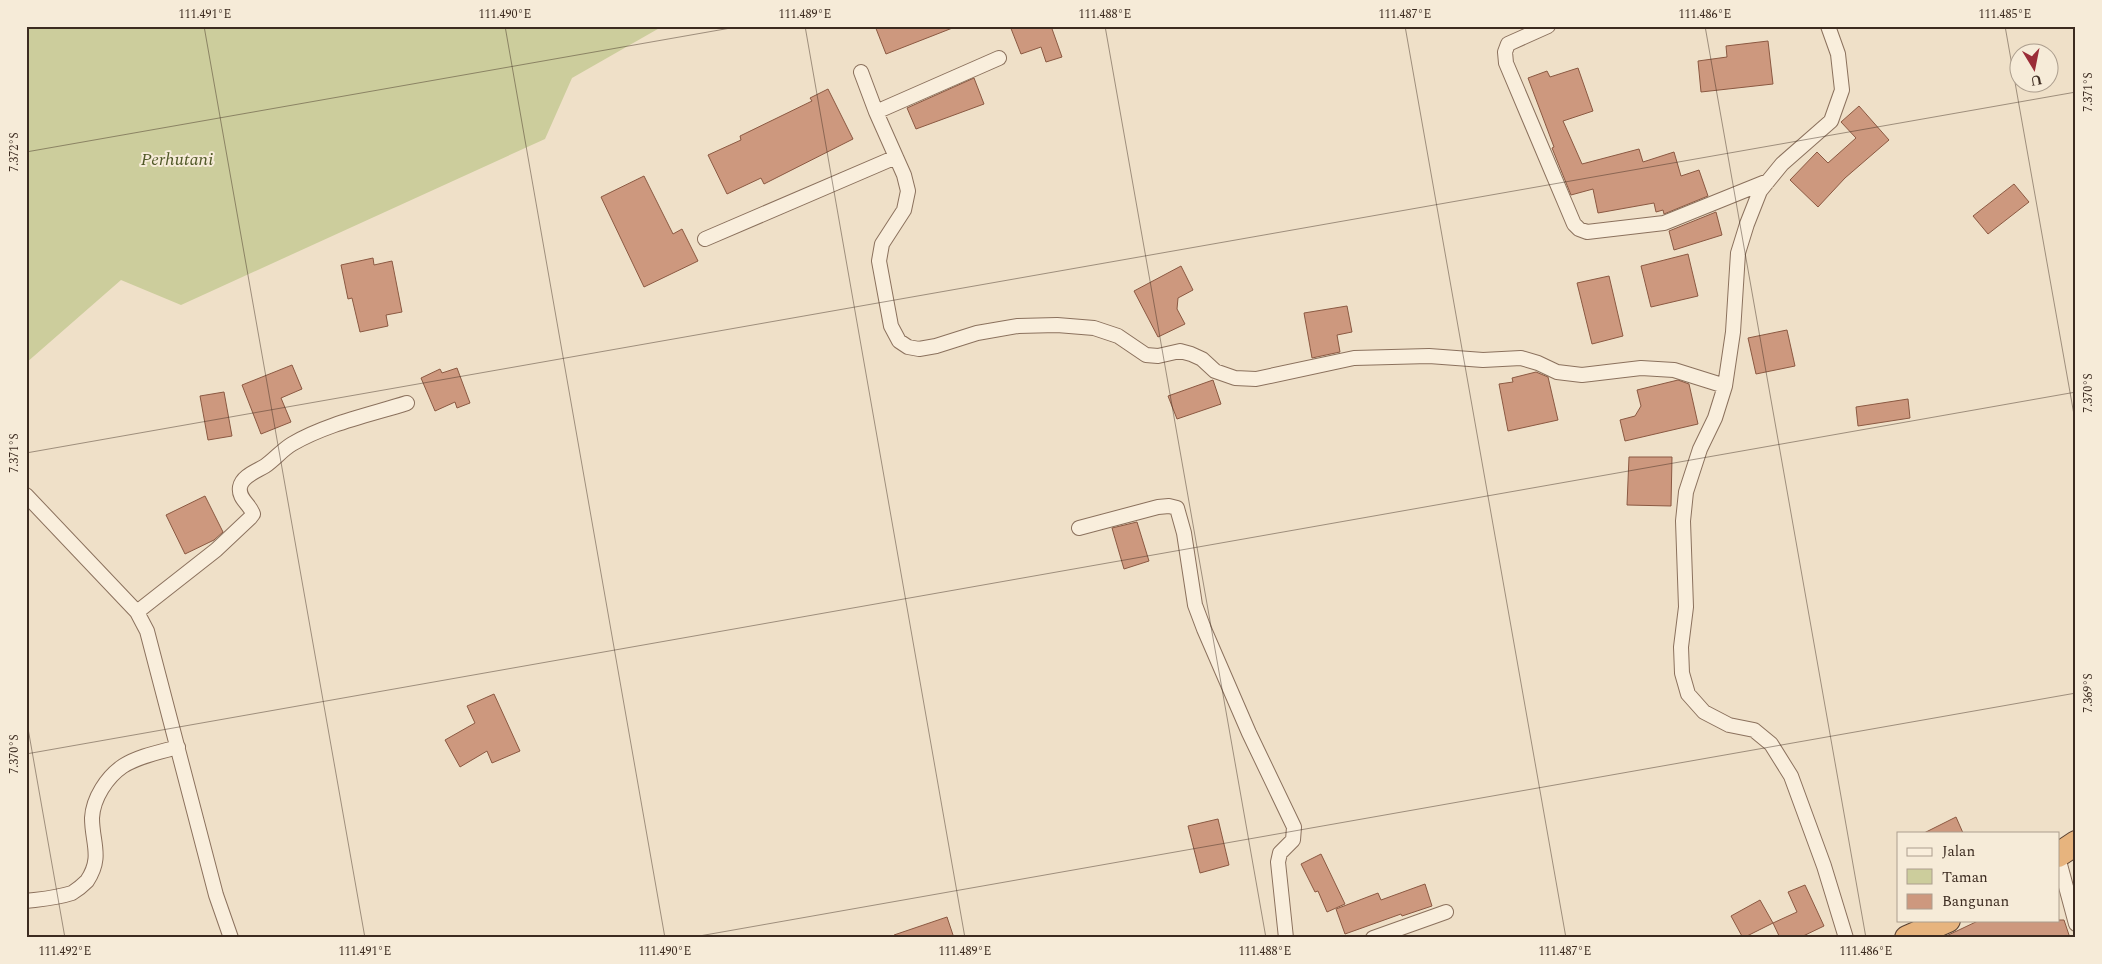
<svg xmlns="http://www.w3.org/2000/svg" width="2102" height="964" font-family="Spectral,serif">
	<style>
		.green { fill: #cccd9c }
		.building { fill: #cd987e; stroke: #8b5942 }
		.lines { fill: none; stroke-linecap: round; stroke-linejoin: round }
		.minor-casing { stroke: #8b715d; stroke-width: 16 }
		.trunk-casing { stroke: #594031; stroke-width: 26 }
		.minor { stroke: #f9eedc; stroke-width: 14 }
		.trunk { stroke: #e7b47e; stroke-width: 24 }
		.ticks { fill: none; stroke: #3c2b20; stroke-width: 1; stroke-opacity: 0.45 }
		.labels { text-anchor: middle; stroke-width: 4; stroke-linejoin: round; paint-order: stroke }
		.park-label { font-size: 18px; font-style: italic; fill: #505827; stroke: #f6ebd8 }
		.neatline { fill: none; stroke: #3c2b20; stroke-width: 2 }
		.ticks-label { font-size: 12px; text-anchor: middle; fill: #3c2b20 }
	</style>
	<rect width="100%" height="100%" fill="#efe0c8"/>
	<path class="green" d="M26,26H663L572,78L545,139L181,305L121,280L26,363Z"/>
	<path class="building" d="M875,26H955V27L886,54Z
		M1010,26H1051L1062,57L1046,62L1041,47L1021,54Z
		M1768,41L1773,84L1701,92L1698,61L1727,57L1726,46Z
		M1578,68L1593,111L1563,121L1582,164L1639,149L1643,162L1674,152L1681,176L1699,170L1708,196L1664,214L1663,210L1656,212L1654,203L1598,213L1593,189L1571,195L1552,148L1554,147L1528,78L1547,71L1550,77Z
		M974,78L984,104L916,129L907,108Z
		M828,89L853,139L764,184L761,178L727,194L708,155L741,140L740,136L812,101L810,98Z
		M1859,106L1889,140L1845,178L1818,207L1790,180L1817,152L1828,163L1856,138L1841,122Z
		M644,176L673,234L682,229L698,261L644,287L601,197Z
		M2014,184L2029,202L1988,234L1973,216Z
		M1716,212L1722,235L1674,250L1669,231Z
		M1688,254L1698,296L1651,307L1641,266Z
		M373,258L374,265L392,261L402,312L386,315L388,326L360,332L352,298L348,299L341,265Z
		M1181,266L1193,290L1178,298L1177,309L1185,324L1158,337L1134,291Z
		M1609,276L1623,336L1592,344L1577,283Z
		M1347,306L1352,332L1337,335L1340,352L1312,358L1304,313Z
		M1787,330L1795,366L1756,374L1748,338Z
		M292,365L302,389L281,398L291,422L261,434L242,385Z
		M457,368L470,403L457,408L455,402L435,411L421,378L440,369L442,373Z
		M1536,372L1548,377L1558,420L1508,431L1499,384L1513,382L1512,378Z
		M1213,380L1221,404L1177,419L1168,396Z
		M1678,380L1689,384L1698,424L1625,441L1620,420L1635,416L1641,406L1637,390Z
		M224,392L232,436L208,440L200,396Z
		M1908,399L1910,418L1858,426L1856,407Z
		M1629,457H1672L1671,506L1627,505Z
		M205,496L223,532L214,540L185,554L166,515Z
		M1137,522L1149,561L1124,569L1112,528Z
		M494,694L520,751L492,763L487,751L460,767L445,740L475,723L467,706Z
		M1956,817L1963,833H1924Z
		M1218,819L1229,865L1200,873L1188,826Z
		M1321,854L1345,904L1327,912L1318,891L1315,892L1301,864Z
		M1425,884L1432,906L1402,916L1401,914L1345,934L1336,909L1378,893L1381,900Z
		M1805,885L1824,926L1799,938H1780L1773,923L1797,912L1788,892Z
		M1760,900L1773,923L1743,938L1731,916Z
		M947,917L954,938H894V935Z
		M1980,920H2064L2070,938H1942Z"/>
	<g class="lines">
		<g class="minor-casing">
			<path id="minor" d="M1548,26L1508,44L1505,52L1506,63L1574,224L1579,229L1587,232L1664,223L1768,181
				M1828,26L1838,54L1842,90L1831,121L1782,164L1760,191L1747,224L1738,253L1733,332L1725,386L1715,418L1700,449L1686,492L1683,521L1686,607L1681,647L1682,673L1688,694L1704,712L1729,725L1754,730L1771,744L1791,776L1824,866L1846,938
				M861,72L876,112L904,175L908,191L904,210L882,244L879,261L891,326L899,341L908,347L919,349L936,346L977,333L1018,326L1057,325L1094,328L1118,336L1146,355L1158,356L1180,351L1191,354L1202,359L1215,371L1235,378L1256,379L1354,358L1429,356L1483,360L1521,358L1538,363L1557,372L1582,375L1641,368L1674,370L1725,386
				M876,112L999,58
				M705,239L896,157
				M26,495L137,612L147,631L216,895L231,938
				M1079,528L1158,507L1169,506L1177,508L1184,533L1195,605L1204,629L1249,733L1294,827L1293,840L1280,853L1278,862L1286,938
				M137,612L216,550L250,518L253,514C250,504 238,499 240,487C242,476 257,471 265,466C275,459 282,450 292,444C326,424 369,415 407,403
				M2058,857L2076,924
				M26,901C42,899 57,898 72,893C77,890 83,885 87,881C103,857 92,843 92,818C93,798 107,777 123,766C139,756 160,752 178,747
				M1373,938L1446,912"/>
		</g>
		<g class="trunk-casing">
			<path id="trunk" d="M2058,855L2076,843
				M1907,938L1948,920"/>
		</g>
		<use href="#minor" class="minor"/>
		<use href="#trunk" class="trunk"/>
	</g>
	<path class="ticks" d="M204,26L365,938M505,26L665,938M805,26L965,938M1105,26L1266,938M1405,26L1566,938M1705,26L1866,938M2005,26L2076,426M26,152L742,26M26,453L2076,92M26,717L65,938M26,754L2076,392M688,938L2076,693"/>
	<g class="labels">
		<g class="park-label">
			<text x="177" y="165">Perhutani</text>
		</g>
	</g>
	<rect width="2102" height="964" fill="none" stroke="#f6ebd8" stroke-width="55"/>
	<rect x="1897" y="832" width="162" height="90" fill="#f6ebd8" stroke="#ac9e8e"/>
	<rect x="1907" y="848" width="25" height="8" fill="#f9eedc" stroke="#ac9e8e"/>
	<text x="1942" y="856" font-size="15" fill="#3c2b20">Jalan</text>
	<rect x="1907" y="869" width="25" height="15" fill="#cccd9c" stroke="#ac9e8e"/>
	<text x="1942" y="882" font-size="15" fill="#3c2b20">Taman</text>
	<rect x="1907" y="894" width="25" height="15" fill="#cd987e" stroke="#ac9e8e"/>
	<text x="1942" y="906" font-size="15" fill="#3c2b20">Bangunan</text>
	<g transform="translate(2034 68) rotate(170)"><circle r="24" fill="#f6ebd8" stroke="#ac9e8e"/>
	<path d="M0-4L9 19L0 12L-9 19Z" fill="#9b2c37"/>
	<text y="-8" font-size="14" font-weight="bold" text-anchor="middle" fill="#3c2b20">U</text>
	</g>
	<rect x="28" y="28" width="2046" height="908" class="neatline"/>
	<g class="ticks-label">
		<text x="205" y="18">111.491°E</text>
		<text x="505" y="18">111.490°E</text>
		<text x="805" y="18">111.489°E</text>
		<text x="1105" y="18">111.488°E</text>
		<text x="1405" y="18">111.487°E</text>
		<text x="1705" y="18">111.486°E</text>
		<text x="2005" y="18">111.485°E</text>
		<text transform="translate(2088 92) rotate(-90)" y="4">7.371°S</text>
		<text transform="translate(14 152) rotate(-90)" y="4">7.372°S</text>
		<text transform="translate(2088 393) rotate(-90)" y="4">7.370°S</text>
		<text transform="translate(14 453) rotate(-90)" y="4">7.371°S</text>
		<text transform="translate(2088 693) rotate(-90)" y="4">7.369°S</text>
		<text transform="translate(14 754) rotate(-90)" y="4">7.370°S</text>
		<text x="65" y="955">111.492°E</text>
		<text x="365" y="955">111.491°E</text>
		<text x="665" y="955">111.490°E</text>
		<text x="965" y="955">111.489°E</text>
		<text x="1265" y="955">111.488°E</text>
		<text x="1565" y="955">111.487°E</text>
		<text x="1866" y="955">111.486°E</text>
	</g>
</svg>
